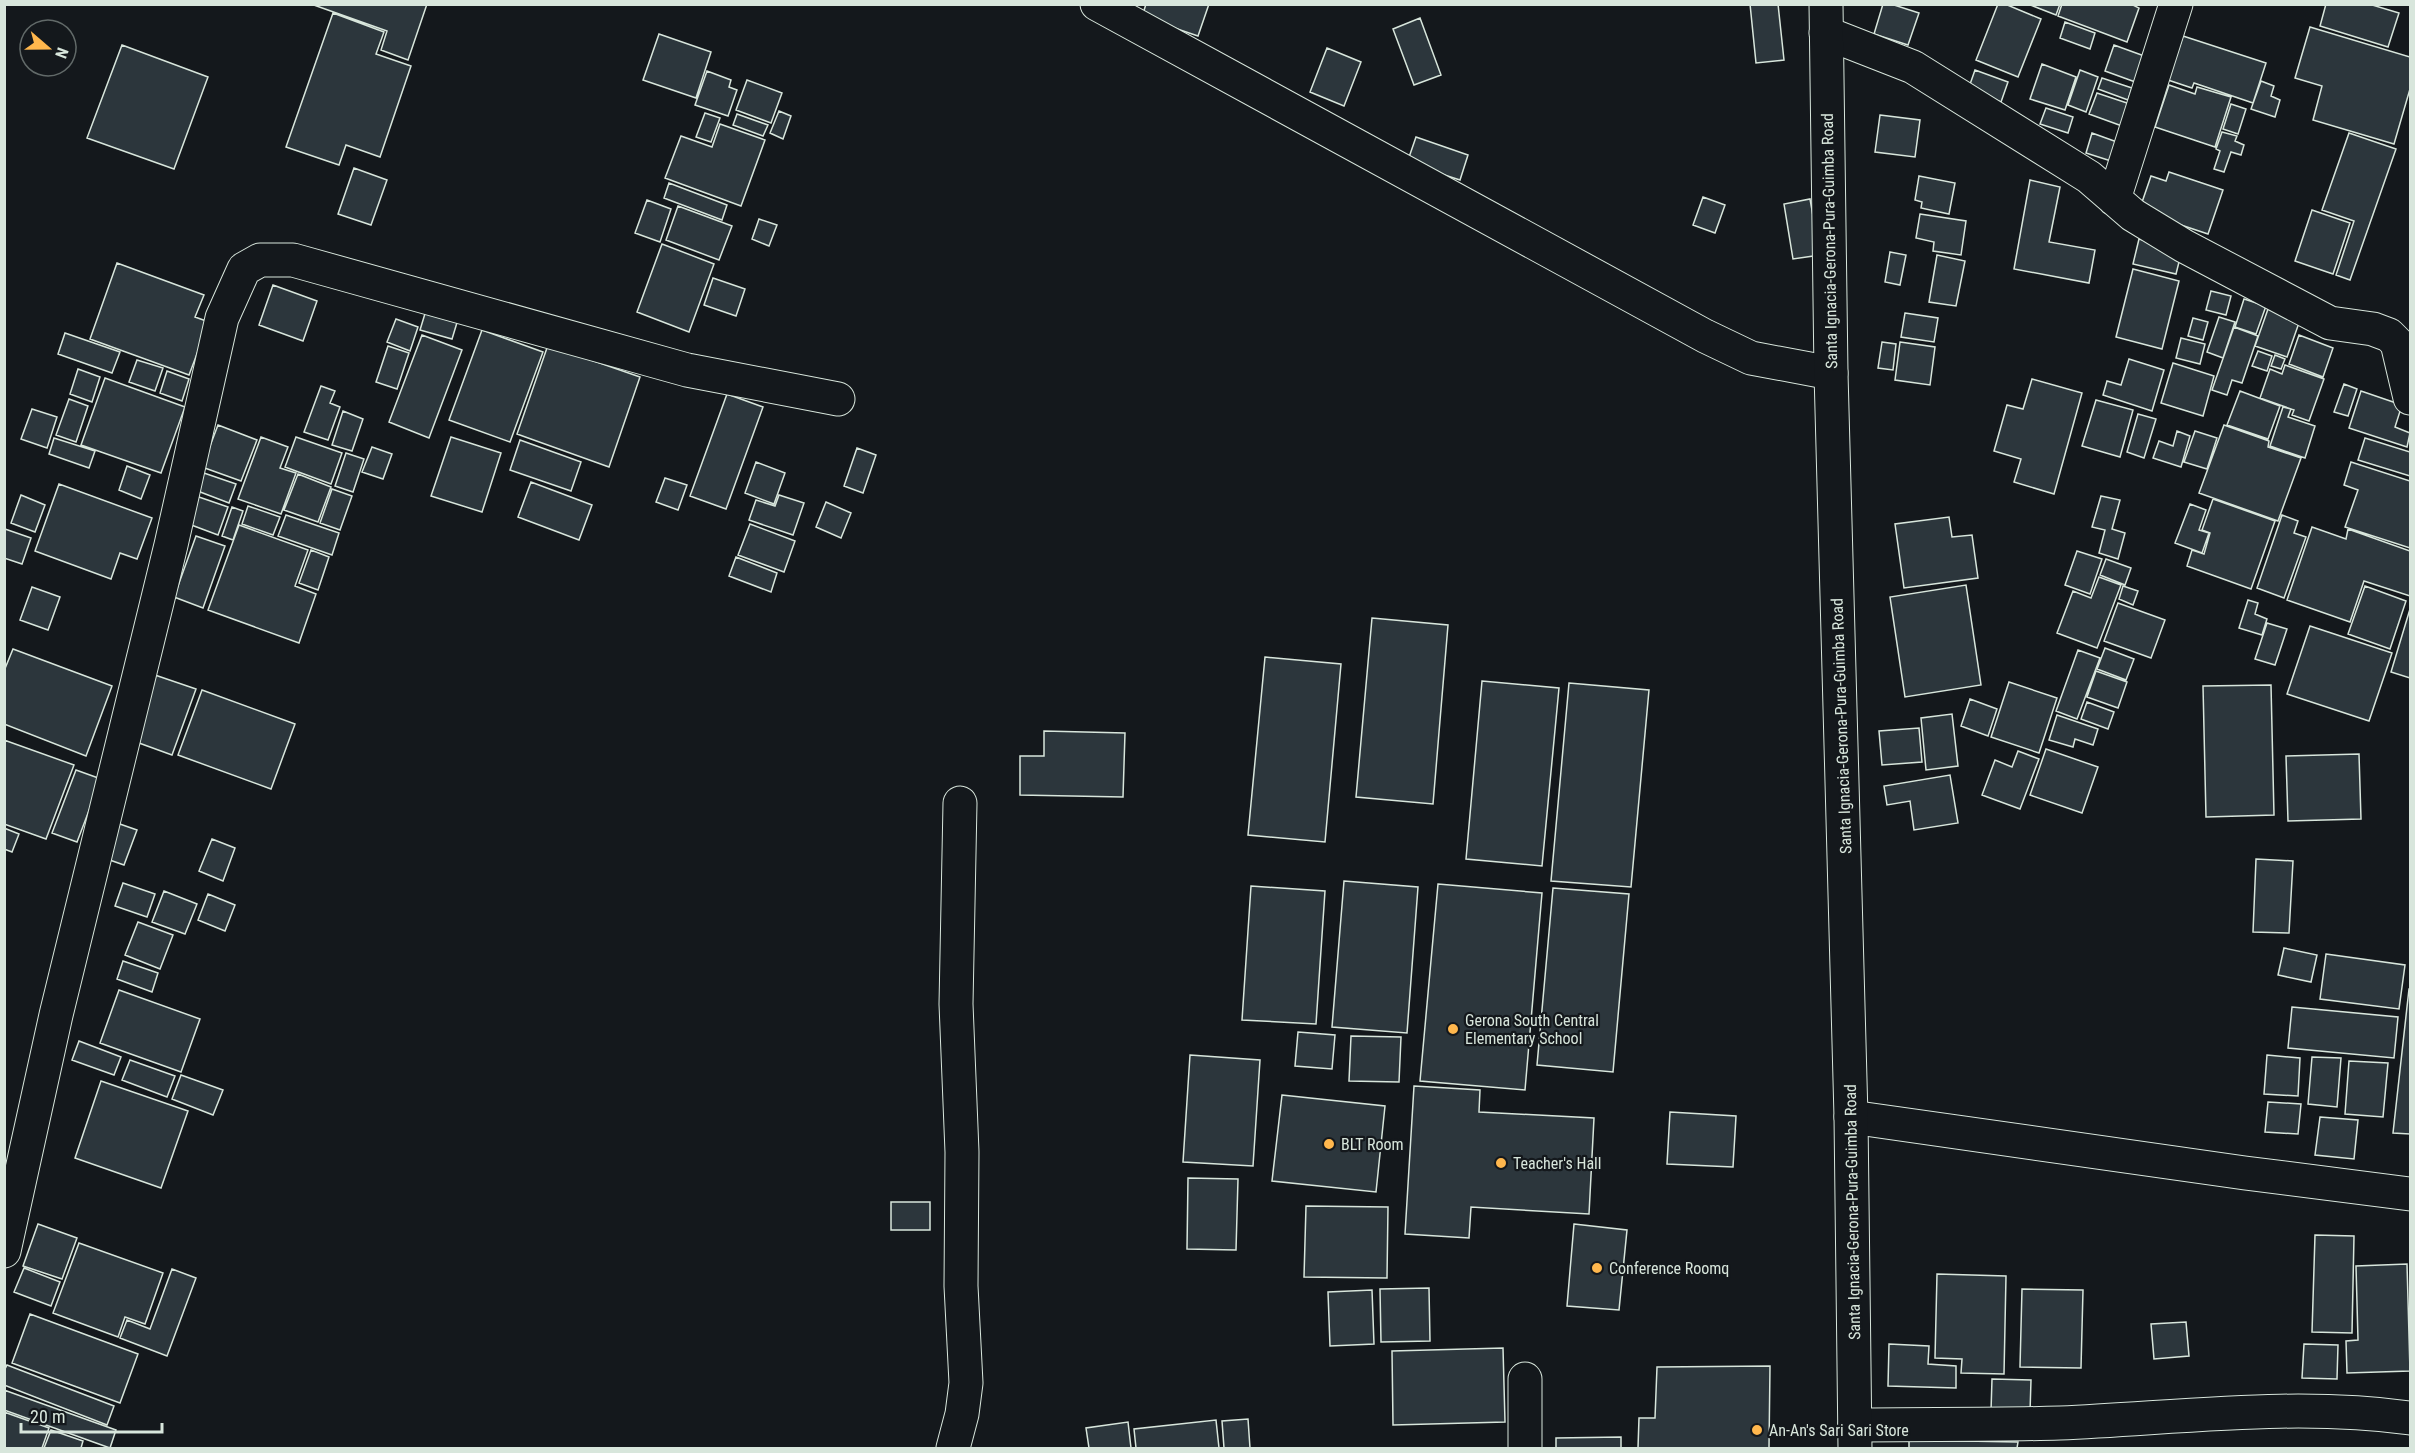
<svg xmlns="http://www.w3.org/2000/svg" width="2415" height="1453" font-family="'Roboto Condensed',sans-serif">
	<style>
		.building { fill: #2c363c; stroke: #d8e6dc; stroke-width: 1.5 }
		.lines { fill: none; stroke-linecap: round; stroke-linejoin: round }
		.minor-casing { stroke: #d8e6dc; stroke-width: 35 }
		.secondary-casing { stroke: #d8e6dc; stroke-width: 35 }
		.minor { stroke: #14181c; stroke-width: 33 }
		.secondary { stroke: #14181c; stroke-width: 33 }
		.poi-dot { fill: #ffb74d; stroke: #14181c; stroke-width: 2 }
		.labels { text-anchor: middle; stroke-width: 4.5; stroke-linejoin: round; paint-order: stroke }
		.street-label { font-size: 16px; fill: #d8e6dc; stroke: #14181c }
		.poi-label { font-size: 16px; fill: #d8e6dc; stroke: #14181c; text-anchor: start }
	</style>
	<rect width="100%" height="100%" fill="#14181c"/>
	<path class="building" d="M311,4H427L408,60L381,50L387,31Z
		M1146,4H1209L1198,36L1142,17Z
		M1750,4H1778L1784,60L1756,63Z
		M1883,4H1891L1919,13L1908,45L1874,34Z
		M1998,4H2005L2041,19L2018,77L1976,60Z
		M2028,4H2060L2056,15Z
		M2062,4H2131L2139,8L2127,42L2058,16Z
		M2326,4H2369L2399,13L2388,47L2320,26Z
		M333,13L384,32L376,54L411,66L380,157L346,145L339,165L286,147Z
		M1420,18L1441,75L1414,85L1393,29Z
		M2065,22L2095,33L2090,49L2060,38Z
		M2310,27L2410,57V89L2394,144L2313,120L2322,86L2295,78Z
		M659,34L711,52L696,98L643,80Z
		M2183,36L2266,63L2253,103L2194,83L2192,88L2168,80Z
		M122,45L208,77L174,169L87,138Z
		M2114,45L2147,57L2138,83L2105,71Z
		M1327,48L1361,62L1344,106L1310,92Z
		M2042,64L2076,77L2065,110L2030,99Z
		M1975,70L2008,82L2001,102L1968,90Z
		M2080,70L2098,77L2086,112L2068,105Z
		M707,71L731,80L729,87L737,90L728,116L695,105Z
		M2102,78L2132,88L2128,100L2098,89Z
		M747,80L782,93L771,123L736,110Z
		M2261,81L2274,86L2271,96L2280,100L2275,117L2251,109Z
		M2169,85L2195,94L2197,87L2231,97L2215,147L2155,127Z
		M2097,93L2130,104L2122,126L2089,114Z
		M2231,104L2246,109L2238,134L2223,129Z
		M2046,108L2073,117L2068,133L2040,124Z
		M779,111L791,116L783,139L770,133Z
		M705,113L720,118L711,142L696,137Z
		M737,114L768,125L763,136L733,125Z
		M1880,115L1920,120L1915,157L1875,152Z
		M720,124L765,140L741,206L665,178L681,136L712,147Z
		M2222,132L2237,136L2235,141L2244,145L2241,155L2231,152L2224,172L2214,169L2220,151L2216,149Z
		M2092,133L2117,142L2111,161L2086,153Z
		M2349,133L2396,149L2350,280L2336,275L2354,221L2322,210Z
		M1416,137L1468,155L1460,180L1407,163Z
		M354,168L387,180L371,225L338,214Z
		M2169,172L2223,190L2208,234L2139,211L2151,176L2166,181Z
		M1919,176L1955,183L1949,214L1921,208L1922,202L1915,200Z
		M2030,180L2060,187L2049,242L2095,250L2089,283L2014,269Z
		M669,183L727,205L722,220L664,198Z
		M1703,197L1725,205L1715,233L1693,225Z
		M1810,199L1820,255L1793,259L1784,204Z
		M647,200L671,209L660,242L635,233Z
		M678,206L732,226L719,260L666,240Z
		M2312,210L2350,223L2333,274L2295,261Z
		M1920,214L1966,221L1961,255L1933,251L1934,242L1916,238Z
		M759,219L777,225L769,246L752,239Z
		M2139,239L2182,250L2176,274L2133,264Z
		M662,244L714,264L689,332L637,312Z
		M1890,252L1906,255L1900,285L1885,282Z
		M1937,255L1965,261L1956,306L1929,302Z
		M117,263L204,295L195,317L209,322L189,375L90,339Z
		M2133,269L2179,281L2162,349L2116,337Z
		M713,278L745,289L736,316L704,305Z
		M273,285L317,301L303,341L259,325Z
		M2211,291L2231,296L2226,315L2206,310Z
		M2244,299L2266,306L2256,334L2235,327Z
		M427,307L459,316L452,339L420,330Z
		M2268,309L2300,320L2287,357L2255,346Z
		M1905,313L1938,318L1934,342L1901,337Z
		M2219,317L2235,322L2223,358L2207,352Z
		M2193,318L2208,322L2203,340L2188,336Z
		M396,319L418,327L410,351L387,342Z
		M2234,327L2258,336L2242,383L2232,380L2227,395L2212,390Z
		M482,330L543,352L510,442L449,420Z
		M65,333L120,352L112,373L58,354Z
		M422,335L462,350L429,438L389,422Z
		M2299,335L2333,348L2323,377L2289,364Z
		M2181,338L2205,344L2200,364L2176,358Z
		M1882,342L1896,344L1893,370L1878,368Z
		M1900,342L1935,347L1930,385L1895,380Z
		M548,345L640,377L609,467L517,434Z
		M388,346L409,353L397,389L376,382Z
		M2258,351L2272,356L2267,371L2252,366Z
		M2275,355L2285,359L2281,369L2271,366Z
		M2129,359L2164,370L2152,411L2103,395L2107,381L2121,385Z
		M137,360L163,368L155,391L129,382Z
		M2173,363L2214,376L2203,416L2161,403Z
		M2285,365L2324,379L2309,421L2292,415L2294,410L2260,398L2270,369L2282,374Z
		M78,369L100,377L92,402L70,394Z
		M167,371L189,379L182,401L160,393Z
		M105,378L185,407L161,473L81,445Z
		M2032,379L2082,393L2054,494L2014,482L2021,459L1994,451L2007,405L2023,409Z
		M2344,384L2357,389L2348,416L2334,412Z
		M321,386L335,391L330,403L340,407L328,440L304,432Z
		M2240,391L2280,406L2268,439L2227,425Z
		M2361,391L2402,405L2395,427L2410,433L2407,447L2349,428Z
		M727,394L763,407L726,509L690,496Z
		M69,399L88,406L76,442L56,435Z
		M2096,400L2133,410L2120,457L2082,446Z
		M2283,407L2291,409L2288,417L2315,426L2305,458L2270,446Z
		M32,409L57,417L47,448L21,439Z
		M343,411L363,419L352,451L332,445Z
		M2138,414L2156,419L2144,458L2127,452Z
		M218,425L257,440L241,481L202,467Z
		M2224,425L2269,441L2268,447L2301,458L2278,521L2199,493Z
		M2177,431L2190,436L2181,467L2153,458L2159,441L2173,446Z
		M2195,431L2217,438L2207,469L2184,462Z
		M261,437L288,447L280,468L296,473L281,514L238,499Z
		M296,437L342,453L331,484L285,467Z
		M451,437L501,453L482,512L431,496Z
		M54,438L95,451L89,468L49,454Z
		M2365,438L2410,452V476L2358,460Z
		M520,440L581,462L571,491L510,470Z
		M372,447L392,454L383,479L362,472Z
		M857,448L876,455L863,493L844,486Z
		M346,453L364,459L353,492L335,486Z
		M756,462L785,473L774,504L745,493Z
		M2351,462L2410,481V548L2345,527L2358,490L2344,485Z
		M127,466L150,475L141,499L119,490Z
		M201,472L236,484L229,503L195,490Z
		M298,474L331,487L318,522L284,510Z
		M665,478L687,485L678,510L656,502Z
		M531,482L592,505L579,540L518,517Z
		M59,484L152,518L137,559L120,553L111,579L35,551Z
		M332,489L352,496L340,530L320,523Z
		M21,495L45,505L35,532L11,523Z
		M779,495L804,503L793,535L749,520L756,500L775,506Z
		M196,496L228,507L218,535L186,523Z
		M2101,496L2120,500L2112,529L2125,533L2118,559L2099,553L2105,530L2092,527Z
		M2213,499L2275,521L2251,589L2187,566L2192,550L2204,554L2210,533L2202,530Z
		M826,502L851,513L841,538L816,527Z
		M2190,504L2206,510L2199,530L2209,533L2202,553L2175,543Z
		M248,506L280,517L273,535L242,524Z
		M232,507L243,511L233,540L222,536Z
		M286,515L339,533L332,555L278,536Z
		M2282,515L2298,521L2294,533L2306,537L2284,598L2257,588Z
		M1949,517L1952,537L1972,535L1978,578L1904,588L1895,524Z
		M750,524L795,541L784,572L738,555Z
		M239,525L308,550L295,586L316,594L299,643L208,610Z
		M2312,527L2346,539L2348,529L2410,551V596L2364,581L2350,622L2287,600Z
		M5,529L31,538L22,564L4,558Z
		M196,536L225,546L203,608L174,597Z
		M311,550L329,557L318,590L299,583Z
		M2077,551L2102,559L2090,594L2065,585Z
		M736,557L777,573L771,592L729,576Z
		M2106,559L2131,568L2125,585L2100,575Z
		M2099,577L2121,585L2097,648L2057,633L2073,591L2091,598Z
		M1966,585L1981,685L1905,697L1890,597Z
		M2123,586L2138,591L2133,605L2119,599Z
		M2365,586L2406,601L2390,649L2348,634Z
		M32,587L60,597L48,630L20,620Z
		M2248,600L2258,603L2255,614L2267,619L2262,635L2239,628Z
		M2118,603L2165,620L2151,658L2104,641Z
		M2410,609V678L2391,672Z
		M1372,618L1448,625L1433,804L1356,797Z
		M2267,623L2287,629L2275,665L2255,659Z
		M2310,626L2392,653L2369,721L2287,694Z
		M2105,648L2134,659L2126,680L2097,669Z
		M13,649L112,686L86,756L4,724V671Z
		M2078,650L2100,658L2077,719L2056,711Z
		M1265,657L1341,664L1325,842L1248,835Z
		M2096,671L2127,682L2118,708L2087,697Z
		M152,674L196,689L172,755L128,739Z
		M1482,681L1559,688L1542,866L1466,859Z
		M2009,682L2057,698L2039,753L1991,737Z
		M1569,683L1649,690L1631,887L1551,881Z
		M2271,685L2274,815L2206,817L2203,686Z
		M202,690L295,724L271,789L178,755Z
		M1970,699L1997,709L1988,736L1961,726Z
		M2087,702L2114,712L2108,729L2081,719Z
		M1952,714L1958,766L1926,770L1921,718Z
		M2057,715L2098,729L2093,745L2075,739L2073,747L2049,740Z
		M1919,728L1922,762L1882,765L1879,731Z
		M1044,731L1125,733L1123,797L1020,795V756H1044Z
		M4,740L74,765L46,839L4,824Z
		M2046,749L2098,767L2082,813L2030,795Z
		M2018,751L2039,759L2020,809L1982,795L1995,760L2012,767Z
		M2359,754L2361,819L2288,821L2286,756Z
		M76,770L101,779L77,842L52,833Z
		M1950,775L1958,823L1914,830L1910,801L1887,805L1884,786Z
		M117,823L137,830L124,865L104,858Z
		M4,828L19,834L12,852L4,849Z
		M212,839L235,848L223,881L199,871Z
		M2256,859L2293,861L2289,933L2253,932Z
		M1344,881L1418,887L1407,1033L1332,1027Z
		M123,883L155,894L147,917L115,906Z
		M1438,884L1542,893L1525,1090L1420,1081Z
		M1251,886L1325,891L1316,1024L1242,1020Z
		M1553,888L1629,894L1613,1072L1537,1065Z
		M164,891L197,904L185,934L152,922Z
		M208,894L235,905L225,931L198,920Z
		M138,922L173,935L160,969L125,955Z
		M2284,948L2317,955L2311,982L2278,975Z
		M2326,954L2405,965L2399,1009L2320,999Z
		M123,961L158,973L152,992L117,979Z
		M2409,989H2410V1134L2393,1133Z
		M119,990L200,1019L181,1072L100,1043Z
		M2292,1007L2398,1017L2394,1058L2288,1048Z
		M1298,1032L1335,1035L1332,1069L1295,1066Z
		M1351,1036L1401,1037L1399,1082L1349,1081Z
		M79,1041L121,1057L114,1075L72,1060Z
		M1190,1055L1260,1060L1253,1166L1183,1162Z
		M2267,1055L2300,1058L2298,1096L2264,1094Z
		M2312,1057L2341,1058L2337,1107L2308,1104Z
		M130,1060L175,1076L167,1097L122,1080Z
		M2349,1061L2388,1063L2383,1117L2345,1114Z
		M181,1075L223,1090L213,1115L172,1099Z
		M101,1081L188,1111L161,1188L75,1158Z
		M1414,1086L1480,1090L1479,1112L1594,1118L1589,1214L1471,1207L1469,1238L1405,1234Z
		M1282,1095L1385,1106L1376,1192L1272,1181Z
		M2268,1102L2301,1104L2298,1134L2265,1132Z
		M1670,1112L1736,1116L1733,1167L1667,1164Z
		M2320,1117L2358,1120L2354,1159L2315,1155Z
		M1188,1178L1238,1179L1236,1250L1187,1249Z
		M891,1202H930V1230H891Z
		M1306,1206L1388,1207L1387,1278L1304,1277Z
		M38,1224L77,1238L62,1279L23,1266Z
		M1574,1224L1627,1230L1619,1310L1567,1306Z
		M2315,1235L2354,1236L2352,1333L2312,1332Z
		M79,1243L163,1273L145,1324L125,1317L118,1337L53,1313Z
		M2407,1264L2410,1371L2347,1373L2346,1341L2358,1340L2356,1266Z
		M24,1268L60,1282L51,1306L14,1292Z
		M172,1269L196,1278L167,1356L120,1338L127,1320L150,1329Z
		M1937,1274L2006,1276L2004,1374L1961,1373L1962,1359L1935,1358Z
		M1429,1288L1430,1341L1381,1342L1380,1289Z
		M2022,1289L2083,1290L2081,1368L2020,1367Z
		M1372,1290L1374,1344L1330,1346L1328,1292Z
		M30,1314L138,1354L120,1403L12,1363Z
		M2186,1322L2189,1356L2154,1359L2151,1324Z
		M1889,1344L1929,1346L1928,1364L1956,1366V1388L1888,1386Z
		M2304,1344L2338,1345L2337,1379L2302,1378Z
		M1503,1348L1505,1422L1393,1425L1392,1351Z
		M7,1365L114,1406L107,1425L4,1385V1371Z
		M1770,1366L1769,1448H1638L1639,1418H1655L1657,1367Z
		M1992,1379L2031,1380L2030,1412L1991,1411Z
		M4,1390L116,1430L110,1448L4,1410Z
		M4,1412L49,1428L42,1448H4Z
		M1248,1419L1250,1448H1224L1222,1421Z
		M1216,1420L1219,1448H1136L1134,1429Z
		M1128,1422L1131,1448H1089L1086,1428Z
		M51,1430L83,1441L81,1448H44Z
		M1621,1437V1448H1556V1438Z
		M1909,1440L2018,1442L2017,1448H1909Z"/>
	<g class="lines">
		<g class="minor-casing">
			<path id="minor" d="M1097,4L1705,336L1751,358L1831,373
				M1826,33L1913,67L2089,177L2133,215L2184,246L2330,323L2373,329L2389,335L2397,343L2410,398
				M2114,199L2176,4
				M1851,1117L2245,1173L2410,1194
				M4,1251L56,1015L171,545L222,318L244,269L260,260H293L687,370L838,399
				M1855,1425C1923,1424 1992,1425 2060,1423C2177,1418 2294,1402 2410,1418
				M953,1448L962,1414L966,1383L961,1286L962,1152L956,1004L960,803
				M1525,1448V1379"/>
		</g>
		<g class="secondary-casing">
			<path id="secondary" d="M1826,4L1831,373L1851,1117L1855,1448"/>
		</g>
		<use href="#minor" class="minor"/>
		<use href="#secondary" class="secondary"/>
	</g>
	<g class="poi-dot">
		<circle cx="1453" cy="1029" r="6"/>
		<circle cx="1329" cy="1144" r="6"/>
		<circle cx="1501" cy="1163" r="6"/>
		<circle cx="1597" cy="1268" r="6"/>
		<circle cx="1757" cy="1430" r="6"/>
	</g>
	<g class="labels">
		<g class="street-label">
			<text transform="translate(1829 241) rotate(-91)" y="6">Santa Ignacia-Gerona-Pura-Guimba Road</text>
			<text transform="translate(1841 726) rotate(-92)" y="6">Santa Ignacia-Gerona-Pura-Guimba Road</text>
			<text transform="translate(1852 1212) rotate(-91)" y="6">Santa Ignacia-Gerona-Pura-Guimba Road</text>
		</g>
		<g class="poi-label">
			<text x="1465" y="1026">Gerona South Central<tspan x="1465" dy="18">Elementary School</tspan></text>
			<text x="1341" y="1150">BLT Room</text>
			<text x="1513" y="1169">Teacher's Hall</text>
			<text x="1609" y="1274">Conference Roomq</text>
			<text x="1769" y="1436">An-An's Sari Sari Store</text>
		</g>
	</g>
	<rect width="2415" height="1453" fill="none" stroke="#d8e6dc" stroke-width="12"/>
	<g transform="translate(48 48) rotate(110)"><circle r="28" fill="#14181c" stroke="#626a69" stroke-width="1.5"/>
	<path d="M0-4.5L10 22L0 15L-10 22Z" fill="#ffb74d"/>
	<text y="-9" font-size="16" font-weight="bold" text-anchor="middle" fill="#d8e6dc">N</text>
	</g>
	<path d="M21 1423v9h141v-9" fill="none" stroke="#d8e6dc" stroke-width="3"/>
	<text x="30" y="1423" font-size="18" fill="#d8e6dc" stroke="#14181c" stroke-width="4.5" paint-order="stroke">20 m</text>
</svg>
